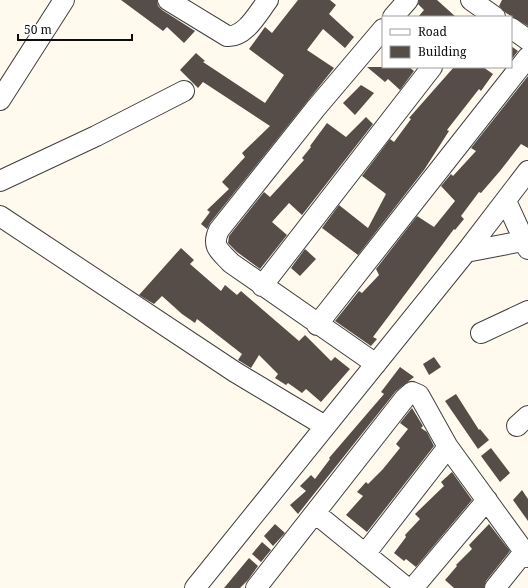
<svg xmlns="http://www.w3.org/2000/svg" width="528" height="588" font-family="'Noto Serif',serif">
	<style>
		.building { fill: #564d49 }
		.lines { fill: none; stroke-linecap: round; stroke-linejoin: round }
		.minor-casing { stroke: #404040; stroke-width: 22 }
		.minor { stroke: #fff; stroke-width: 20 }
	</style>
	<rect width="100%" height="100%" fill="#fffaed"/>
	<path class="building" d="M121,0H157L158,6L162,10L195,31L184,43L167,27L163,31Z
		M298,0H330L336,5L329,14L354,37L345,48L323,29L307,50L334,68L210,223L207,229L201,224L210,212L207,210L229,189L222,182L245,157L242,153L270,126L203,82L198,88L180,70L196,53L205,61L203,62L265,103L284,75L249,49L265,27L272,33Z
		M419,0H437L456,17H418L424,10L418,4Z
		M502,0H528V26L506,13L499,6Z
		M511,46L518,51L511,60Z
		M367,67H409L414,71L400,90L388,79L385,82Z
		M454,67H483L493,74L481,91L479,89L447,130L449,131L424,170L358,255L322,228L339,205L368,228L386,194L362,176L390,139L394,142L411,119L409,118Z
		M528,76V148L521,144L500,171L481,193L479,192L461,216L464,219L455,230L454,229L373,337L377,339L371,346L335,321L359,291L362,293L379,275L376,269L417,216L434,227L455,201L441,186L451,174L453,176L476,151L471,148Z
		M361,85L374,93L355,115L343,103Z
		M366,117L373,124L302,215L289,203L272,222L287,235L260,269L237,252L228,243L229,236L264,192L270,197L304,160L302,158L311,147L310,146L327,123L346,137Z
		M181,248L194,260L190,264L221,291L225,285L237,295L241,291L299,341L305,335L331,361L335,357L350,369L321,402L306,389L302,393L288,383L286,385L275,378L278,374L259,355L251,368L238,360L242,354L197,319L195,323L182,314L162,296L154,304L139,295Z
		M305,249L316,259L300,276L291,268Z
		M434,357L441,367L429,375L423,364Z
		M400,367L414,377L396,391L298,514L290,505L306,491L300,486L311,475L315,479L330,459L329,458L384,394L381,392Z
		M456,394L479,430L480,429L489,440L478,449L445,401Z
		M412,408L423,426L421,428L427,432L434,446L367,532L346,515L363,496L357,492L366,482L368,484L383,469L400,448L396,444L408,429L400,423Z
		M491,448L510,473L500,482L481,456Z
		M452,472L472,500L416,567L406,559L404,561L394,553L406,537L405,535L420,519L415,514L444,486L441,482Z
		M522,490L528,499V521L513,500Z
		M275,524L285,533L273,546L264,536Z
		M489,524L510,551L486,581L484,588H454L445,580L457,566L456,565L472,549L469,545Z
		M262,542L271,550L261,562L252,554Z
		M249,558L258,566L248,580L240,588H224Z"/>
	<g class="lines">
		<g class="minor-casing">
			<path id="minor" d="M168,0L227,36C245,38 258,13 268,0
				M471,0L495,17
				M393,17L408,0
				M511,28L528,40
				M0,100L64,0
				M0,181L96,136L184,91
				M506,201L528,249
				M0,216L235,372L325,426
				M466,252L523,241
				M262,286L432,67
				M317,325L528,57
				M481,333L528,311
				M376,364L231,263C220,251 211,247 219,230L316,108L383,29
				M517,426L528,416
				M315,513L407,588
				M365,554L448,447
				M195,588L466,252L528,171
				M256,588L405,398L412,392L419,395L448,447L528,557
				M413,588L487,500
				M495,588L524,552"/>
		</g>
		<use href="#minor" class="minor"/>
	</g>
	<rect x="382" y="16" width="130" height="52" fill="#ffffff" stroke="#9e9e9e"/>
	<rect x="390" y="29" width="20" height="6" fill="#ffffff" stroke="#9e9e9e"/>
	<text x="418" y="36" font-size="12" fill="#0d0d0d">Road</text>
	<rect x="390" y="46" width="20" height="12" fill="#564d49" stroke="#9e9e9e"/>
	<text x="418" y="56" font-size="12" fill="#0d0d0d">Building</text>
	<path d="M18 34v6h114v-6" fill="none" stroke="#0d0d0d" stroke-width="2"/>
	<text x="24" y="34" font-size="12" fill="#0d0d0d" stroke="#ffffff" stroke-width="3" paint-order="stroke">50 m</text>
</svg>
